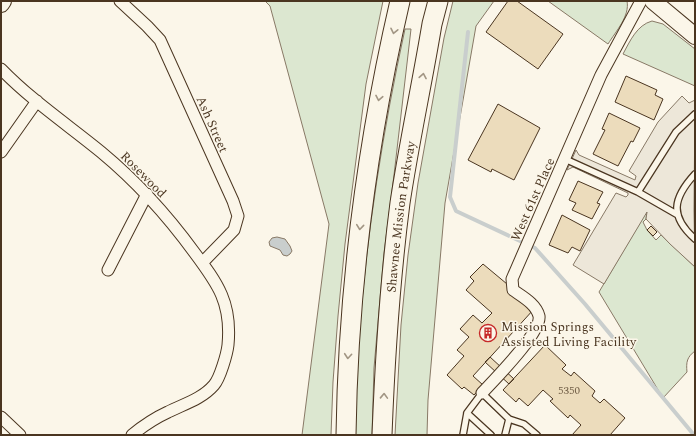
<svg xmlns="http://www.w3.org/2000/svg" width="696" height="436" font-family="Spectral,serif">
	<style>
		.green { fill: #dce7d0; stroke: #887966 }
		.parking { fill: #ede7d9; stroke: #887966 }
		.water { fill: #c9cecd; stroke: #887966 }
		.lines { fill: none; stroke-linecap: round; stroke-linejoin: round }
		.stream { stroke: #c9cecd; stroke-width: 4 }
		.building { fill: #ecdcbc; stroke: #4a3520 }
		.service-casing { stroke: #4a3520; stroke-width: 8 }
		.minor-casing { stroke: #4a3520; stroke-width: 13 }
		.secondary-casing { stroke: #4a3520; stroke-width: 18 }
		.trunk-casing { stroke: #4a3520; stroke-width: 21 }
		.service { stroke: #fbf6e9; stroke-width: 5.5 }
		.minor { stroke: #fbf6e9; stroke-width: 11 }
		.secondary { stroke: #fbf6e9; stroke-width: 16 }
		.trunk { stroke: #fbf6e9; stroke-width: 19 }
		.oneway { stroke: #a29684 }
		.labels { text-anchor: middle; stroke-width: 3; stroke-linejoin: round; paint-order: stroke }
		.number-label { font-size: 11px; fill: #725f47 }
		.street-label { font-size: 13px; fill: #4a3520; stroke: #fbf6e9 }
		.poi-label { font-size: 13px; fill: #4a3520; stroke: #fbf6e9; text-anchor: start }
	</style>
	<rect width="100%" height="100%" fill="#fbf6e9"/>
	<path class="green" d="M265,1H383L366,84L345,244L338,316L333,382L331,435H302L329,224L270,6Z
		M453,1H494L476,26L445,203L428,400L427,435H395L401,325L408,255L418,183L444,38Z
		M548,1H627C630,16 616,31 608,44Z
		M652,21L663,24L695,49V86L623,54C630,41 637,25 652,21Z
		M405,29H411L394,175L384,253L374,368L372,435H355C356,402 356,368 359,335C367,232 383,130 405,29Z
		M647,211L646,219L643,222L647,230L656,240L661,235L695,267V351C687,357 686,362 687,372L663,398L599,292Z"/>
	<path class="parking" d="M682,96L689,103L695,100L694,210L695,267L670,244L646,219L647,212L604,284L573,265L616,193L626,197L628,195V193L573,167L567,170L576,150L579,155L635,180L636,176L629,171L658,122Z"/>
	<path class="water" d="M277,237L285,239L290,246L292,251L290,254L287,256L283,255L280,250L270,246L269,242L272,238Z"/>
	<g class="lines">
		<path class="stream" d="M468,32L450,197L456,211L535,248L585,304L694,435"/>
	</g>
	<path class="building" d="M508,1H517L563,34L538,69L486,32Z
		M626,76L657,90L655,95L663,99L654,120L615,102Z
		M498,104L540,128L514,180L492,169L491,172L468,160Z
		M609,113L640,128L633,142L631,141L618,166L593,154L605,130L602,129Z
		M578,181L603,192L597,203L600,204L592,219L572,210L576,203L569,200Z
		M562,215L590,230L580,251L572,247L568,253L549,245Z
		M651,226L657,232L653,236L647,230Z
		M483,264L507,284L534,309L473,376L483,385L474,395L464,387L462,389L447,375L464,356L457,350L469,337L460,329L473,315L482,323L492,313L466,290L474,281L470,277Z
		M545,345L566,365L562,369L571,376L574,372L595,391L592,396L600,403L604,399L625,418L610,435H572L581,425L570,415L568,418L550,401L553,399L543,390L528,406L519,398L516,402L503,390Z
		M490,357L514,379L509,384L485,362Z"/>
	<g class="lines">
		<g class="service-casing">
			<path id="service" d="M565,159L638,192L676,132L695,114
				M695,174C673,198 669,216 695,239
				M638,192L678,215
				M467,413L491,435
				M463,435L467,413L482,393L509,419L524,424L537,435
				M505,435L509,419"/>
		</g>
		<g class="minor-casing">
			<path id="minor" d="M120,1L147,26L160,40L233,201L238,216L234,230L202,263
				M1,69C31,100 68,125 101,152C136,181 167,215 194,252C218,284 232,303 228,345C227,354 220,378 214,385C202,399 184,404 168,412C155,418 143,426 132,435
				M1,152L37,101
				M108,270L147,194
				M482,393C494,380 542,332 539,316C536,304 523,297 513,290L512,279L601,75L641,1
				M1,417L20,435"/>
		</g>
		<g class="secondary-casing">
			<path id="secondary" d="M653,1L695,36
				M1,4L3,1"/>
		</g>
		<g class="trunk-casing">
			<g id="trunk">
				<path d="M346,435C348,289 367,143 400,1"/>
				<path id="s1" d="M382,435C385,357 390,280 400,203C409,143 422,84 432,24L438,1"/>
			</g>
		</g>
		<use href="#service" class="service"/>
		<use href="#minor" class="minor"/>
		<use href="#secondary" class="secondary"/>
		<use href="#trunk" class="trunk"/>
	</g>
	<defs><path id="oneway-chevron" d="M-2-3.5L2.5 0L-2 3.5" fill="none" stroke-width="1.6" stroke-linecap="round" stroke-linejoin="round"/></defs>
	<g class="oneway">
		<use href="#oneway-chevron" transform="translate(394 31) rotate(102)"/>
		<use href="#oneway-chevron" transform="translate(423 76) rotate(-80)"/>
		<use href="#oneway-chevron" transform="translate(379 98) rotate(101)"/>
		<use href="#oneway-chevron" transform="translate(360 227) rotate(96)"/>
		<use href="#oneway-chevron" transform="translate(348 356) rotate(95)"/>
		<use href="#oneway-chevron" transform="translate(384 396) rotate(-88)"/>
	</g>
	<defs>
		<g id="building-ring" transform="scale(0.9)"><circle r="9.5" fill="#fbf6e9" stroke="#c62828" stroke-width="1.5"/><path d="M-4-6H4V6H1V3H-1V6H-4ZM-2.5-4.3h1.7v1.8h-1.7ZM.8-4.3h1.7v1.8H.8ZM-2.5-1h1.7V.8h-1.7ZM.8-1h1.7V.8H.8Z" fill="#c62828"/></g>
	</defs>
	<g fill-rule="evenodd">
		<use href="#building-ring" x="488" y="333"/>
	</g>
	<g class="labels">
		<g class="number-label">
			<text x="569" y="394">5350</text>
		</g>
		<g class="street-label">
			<text transform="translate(213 124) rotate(66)" y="5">Ash Street</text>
			<text transform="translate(144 174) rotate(45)" y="5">Rosewood</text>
			<text transform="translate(532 199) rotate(-66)" y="5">West 61st Place</text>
			<text dy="5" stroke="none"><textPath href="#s1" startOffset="219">Shawnee Mission Parkway</textPath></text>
		</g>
		<g class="poi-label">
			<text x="501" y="331">Mission Springs<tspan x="501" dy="15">Assisted Living Facility</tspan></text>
		</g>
	</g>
	<rect width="696" height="436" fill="none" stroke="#4a3520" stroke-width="4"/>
</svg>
